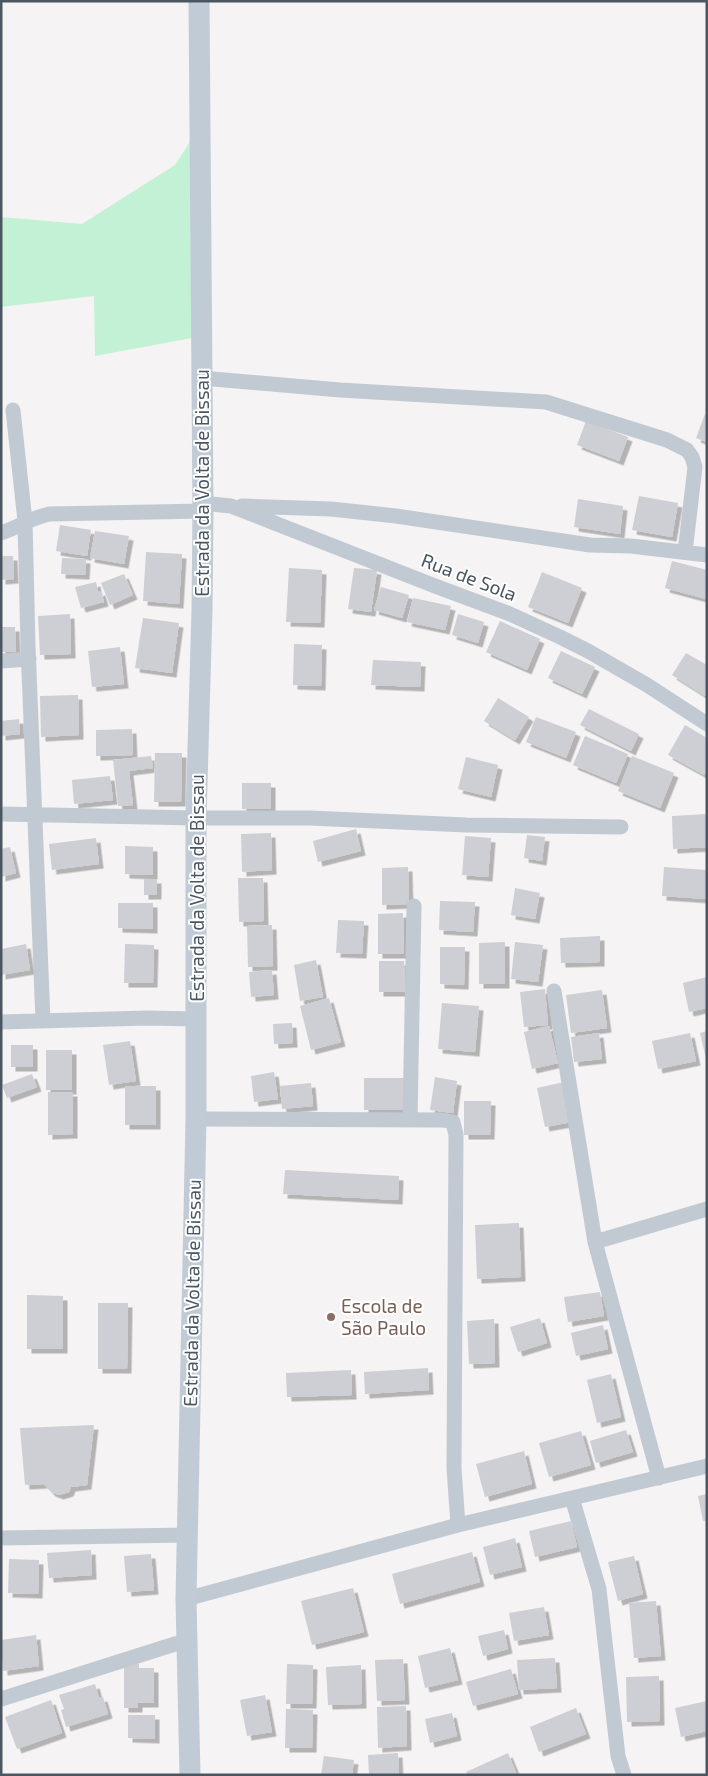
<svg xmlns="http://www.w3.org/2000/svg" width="708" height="1776" font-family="'Exo 2',sans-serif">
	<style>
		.green { fill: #c3f1d5 }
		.building { fill: #cdcfd5; filter: url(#shadow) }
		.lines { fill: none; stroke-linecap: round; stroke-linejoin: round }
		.minor { stroke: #c1cad2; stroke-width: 15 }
		.secondary { stroke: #c1cbd6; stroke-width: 21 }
		.education-dot { fill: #8d6e63; stroke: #fff; stroke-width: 2 }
		.labels { text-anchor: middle; stroke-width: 4; stroke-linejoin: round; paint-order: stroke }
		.street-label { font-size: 19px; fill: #4a5661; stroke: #fff }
		.education-label { font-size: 19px; fill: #785e54; stroke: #fff; text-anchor: start }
	</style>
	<defs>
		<filter id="shadow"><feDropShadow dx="4.5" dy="4.5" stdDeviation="0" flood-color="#0004"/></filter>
	</defs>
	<rect width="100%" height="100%" fill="#f5f3f3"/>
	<path class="green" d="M193,137L192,338L95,356L94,296L1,307V217L82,224L175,165Z"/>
	<path class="building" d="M705,414H707V442L696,438Z
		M586,421L628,437L619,461L577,445Z
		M639,496L678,503L672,537L632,530Z
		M578,499L623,506L620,534L574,527Z
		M60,525L91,530L87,556L56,551Z
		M95,531L129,536L124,564L90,558Z
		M146,552L182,554L179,604L143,601Z
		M1,556H13L14,579L1,580Z
		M62,558L86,559L85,575L61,574Z
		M672,561L707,570L706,599L665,588Z
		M289,568L322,570L320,623L286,622Z
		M354,568L377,570L371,612L348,609Z
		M542,572L582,588L568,623L528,607Z
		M124,574L133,595L110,605L101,583Z
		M96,582L98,592L101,591L104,602L81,608L75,587Z
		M381,587L409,595L402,618L374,610Z
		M413,598L451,606L445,630L407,622Z
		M70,614L71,654L40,655L38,616Z
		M458,614L484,622L478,643L452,635Z
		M143,618L179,623L172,673L135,668Z
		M500,621L540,639L527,670L486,652Z
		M1,627H15L16,652H1Z
		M294,644L322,645L321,686L293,685Z
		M120,647L124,684L92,687L88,651Z
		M561,651L595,667L582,694L548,678Z
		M686,653L707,665V692L705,696L672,675Z
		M373,660L421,662L420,687L371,685Z
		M78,695L79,735L41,737L40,696Z
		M498,698L529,717L515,740L484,721Z
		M589,709L639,734L631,751L580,725Z
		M536,717L576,732L566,758L526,742Z
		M19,719L20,734L1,736V721Z
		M685,725L707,738V770L704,775L668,755Z
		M132,729L133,755L96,756V730Z
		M585,736L628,754L616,783L573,765Z
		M155,753H182L181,802H154Z
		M151,756L153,768L129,771L133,805L118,806L113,760Z
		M632,756L674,773L660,808L618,791Z
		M466,757L498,765L491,797L458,789Z
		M110,776L113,800L74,804L72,780Z
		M242,783H271V809H242Z
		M707,814V847L673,849L672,816Z
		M356,829L361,851L318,862L313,841Z
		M271,833L272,870L242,872L241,834Z
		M527,835L545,837L542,861L524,858Z
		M465,836L491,838L488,877L462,875Z
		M96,838L99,864L52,870L49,844Z
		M125,846L153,847V875L125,874Z
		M10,847L16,873L1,877V849Z
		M408,867L409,904L382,905V868Z
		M664,867L707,870L706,899L662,896Z
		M238,878H263L264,921L239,922Z
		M144,879H157V895H144Z
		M515,888L540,893L535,919L511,915Z
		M440,901L475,902L473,932L439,930Z
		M118,903H153V929L118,928Z
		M403,913L404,954H378V914Z
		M338,920L364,921L362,954L336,953Z
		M272,925L273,966L248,967L247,926Z
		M600,936V962L561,963L560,938Z
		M505,942V984H479V943Z
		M515,942L543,945L538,982L511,979Z
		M26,944L30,970L1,975V949Z
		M125,944L154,945L153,983H124Z
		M440,947H465L464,985L440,984Z
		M316,960L323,997L300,1001L294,965Z
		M379,961H404L405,992H379Z
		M272,970L274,995L251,997L249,972Z
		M707,977V1008L689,1012L683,983Z
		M545,989L548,1025L524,1027L520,992Z
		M602,990L607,1028L571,1033L566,995Z
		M329,998L341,1042L311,1050L300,1006Z
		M442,1003L479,1006L475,1052L438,1049Z
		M292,1023L293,1043L274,1044L273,1024Z
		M549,1026L558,1063L532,1069L524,1032Z
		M707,1031V1059H706L700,1033Z
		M599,1033L602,1059L574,1062L571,1037Z
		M690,1033L696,1061L658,1069L652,1041Z
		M130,1041L136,1081L109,1085L103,1045Z
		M11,1045H33V1067H11Z
		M46,1050H72V1090H46Z
		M274,1072L278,1099L254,1102L251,1076Z
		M32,1074L37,1087L7,1098L2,1085Z
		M435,1077L457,1081L453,1113L430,1110Z
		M364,1078H407V1109L364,1110Z
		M564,1082L572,1122L545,1127L537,1088Z
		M311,1083L313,1106L282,1109L280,1086Z
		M125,1086H156V1125H125Z
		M48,1092H73V1134L48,1135Z
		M464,1101H491L490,1135H464Z
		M285,1170L399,1176L398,1200L283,1194Z
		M519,1223L521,1277L477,1279L475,1225Z
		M600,1292L604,1316L568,1322L564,1297Z
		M27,1295L63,1296V1349H27Z
		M98,1303H128L127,1369H98Z
		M540,1318L547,1343L518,1352L510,1327Z
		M494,1319L495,1363L469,1364L467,1321Z
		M603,1325L608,1349L576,1356L571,1333Z
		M428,1368L429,1390L365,1394L364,1372Z
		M351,1370L352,1395L287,1397L286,1373Z
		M611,1374L621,1417L597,1423L587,1380Z
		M94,1425L87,1485L71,1487L69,1492L59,1495L51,1492L44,1484L25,1485L20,1428Z
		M626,1430L633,1452L596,1463L590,1441Z
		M581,1431L591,1465L549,1477L539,1443Z
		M524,1451L532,1484L485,1497L476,1464Z
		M707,1494V1521H703L698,1496Z
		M571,1521L577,1547L535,1557L529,1531Z
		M515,1538L522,1567L490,1575L483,1547Z
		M91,1550L92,1575L49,1578L47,1553Z
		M472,1552L480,1582L400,1604L392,1574Z
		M151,1554L154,1590L127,1592L124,1556Z
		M634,1556L643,1594L618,1601L608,1562Z
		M9,1559L39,1560L38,1594L8,1593Z
		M353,1588L364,1632L312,1645L301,1601Z
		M656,1601L661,1656L634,1658L629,1603Z
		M544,1607L549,1635L514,1641L509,1613Z
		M504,1630L508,1649L483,1656L478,1636Z
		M36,1635L39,1666L3,1671L1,1640Z
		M450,1648L458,1680L425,1688L418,1656Z
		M555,1658L557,1688L519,1690L517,1660Z
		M403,1659L405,1700L377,1701L375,1660Z
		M124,1664H139V1668H154V1703H138V1708H124Z
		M287,1664L313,1665L312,1704H286Z
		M361,1665L362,1704L328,1705L326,1667Z
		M511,1669L518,1694L473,1706L466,1682Z
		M659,1676L660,1721L627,1722L626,1677Z
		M95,1684L99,1698L103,1697L108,1714L66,1727L61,1710L64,1709L59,1695Z
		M265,1695L272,1732L247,1736L240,1700Z
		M51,1700L62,1733L17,1749L5,1717Z
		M707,1701V1731L681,1737L675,1708Z
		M406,1706L407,1746L378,1748L377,1707Z
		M576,1708L586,1734L539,1752L530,1727Z
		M286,1709L313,1710L312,1748H285Z
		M452,1713L457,1736L430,1743L425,1719Z
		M128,1715H155V1739L128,1738Z
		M398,1753L399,1775H369L368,1755Z
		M508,1753L517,1775H468L466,1772Z
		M324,1756L354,1760L352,1775H321Z"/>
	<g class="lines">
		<path class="minor" d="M202,378L340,390L546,402L667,440L687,450L692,457L695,467L685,552
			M13,410L25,521L28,646L43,1021
			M202,503L231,506L435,586L510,614L560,637L588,651L647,685L707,724
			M242,506L331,509L396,516L590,545L631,546L707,555
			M1,533C19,527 31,518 49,514L203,511
			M1,661L29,659
			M1,814L196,818H310L466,825L621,827
			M554,991L595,1242L659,1478
			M1,1022L148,1018L196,1019
			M196,1119L443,1120L453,1122L456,1135L454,1468L458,1525
			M410,1120L414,906
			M595,1242L707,1209
			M572,1498L599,1589L618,1756L624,1775
			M1,1538L187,1535
			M186,1599L458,1525L707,1466
			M1,1699L175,1644L187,1642"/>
		<path class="secondary" d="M190,1775L186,1599L196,1119V818L202,610L203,511L199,1"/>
	</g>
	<circle class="education-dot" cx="331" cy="1317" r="5"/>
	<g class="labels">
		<g class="street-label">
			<text transform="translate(202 483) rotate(-90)" y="7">Estrada da Volta de Bissau</text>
			<text transform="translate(469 577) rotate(21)" y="7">Rua de Sola</text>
			<text transform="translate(197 888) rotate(-90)" y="7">Estrada da Volta de Bissau</text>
			<text transform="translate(192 1293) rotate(-89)" y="7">Estrada da Volta de Bissau</text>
		</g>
		<g class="education-label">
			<text x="341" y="1313">Escola de<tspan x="341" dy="22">São Paulo</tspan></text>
		</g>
	</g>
	<rect width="708" height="1776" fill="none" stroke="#4a5661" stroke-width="5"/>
</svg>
